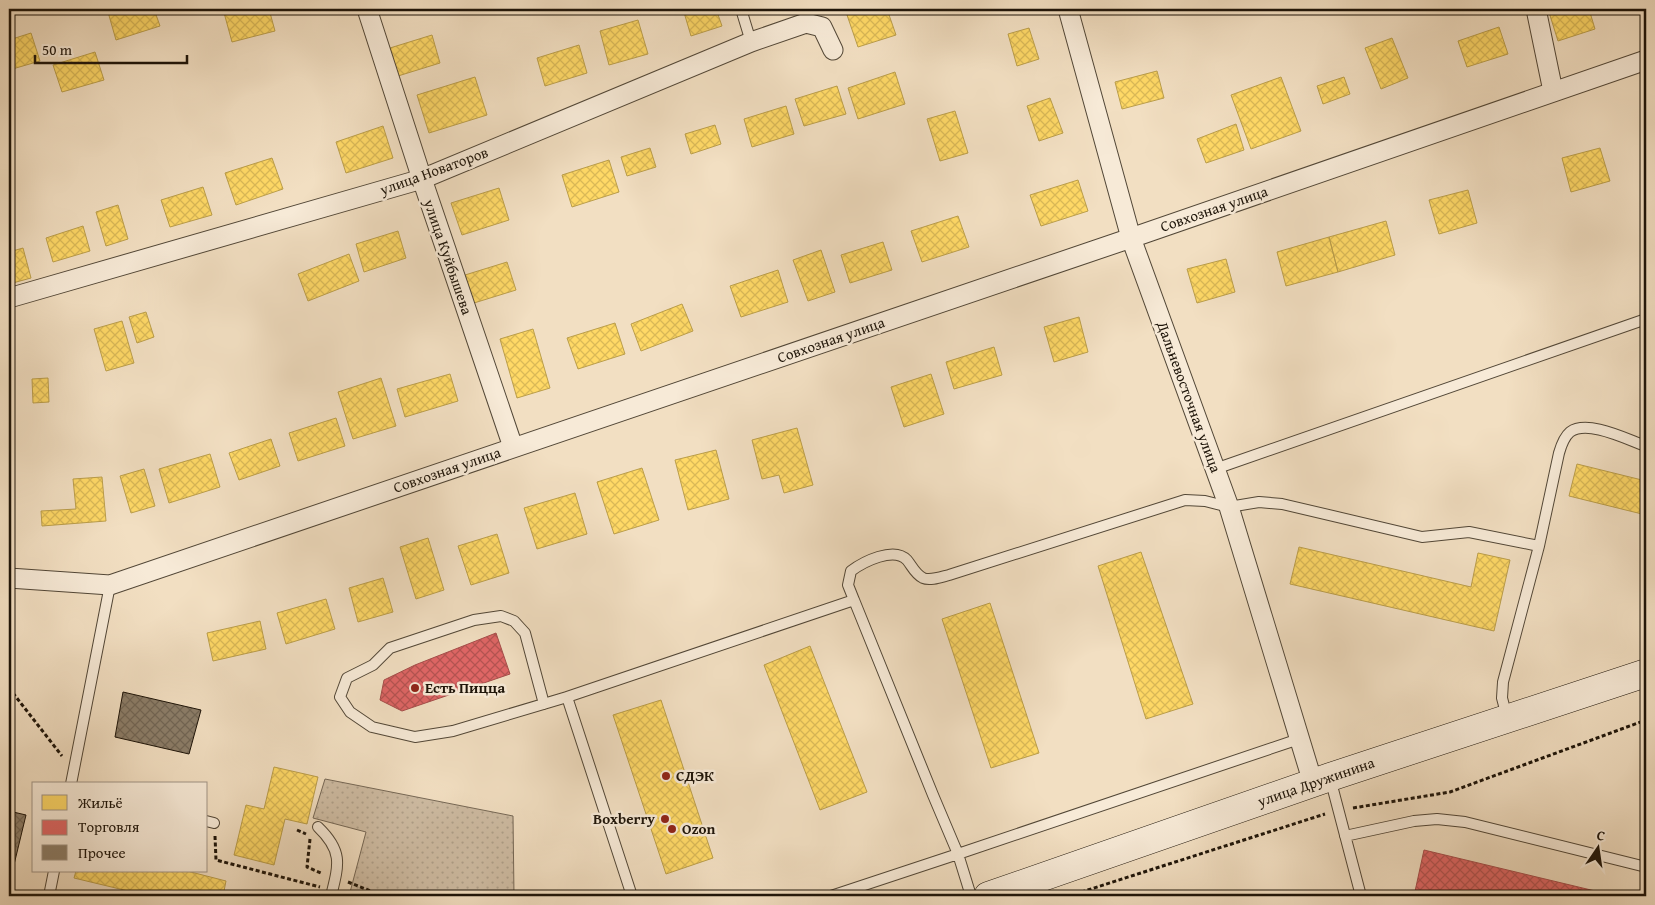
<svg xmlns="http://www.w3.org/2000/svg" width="1655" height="905" font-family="'Gentium Book Plus',serif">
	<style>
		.grass { fill: url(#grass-dots); stroke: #766856 }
		.homes { fill: url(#homes-cross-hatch); stroke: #bb9e4a }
		.shops { fill: url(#shops-cross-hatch); stroke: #a64d4a }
		.building { fill: url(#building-cross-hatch); stroke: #1d1409 }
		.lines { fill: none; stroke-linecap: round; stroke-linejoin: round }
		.service-casing { stroke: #524737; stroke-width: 12 }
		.minor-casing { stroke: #524737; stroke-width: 21 }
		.secondary-casing { stroke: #1d1409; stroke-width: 29 }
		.path { stroke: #1d1409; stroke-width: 3; stroke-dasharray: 4 2.5; stroke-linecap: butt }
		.service { stroke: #f7ead7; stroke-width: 10 }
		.minor { stroke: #f7ead7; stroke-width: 19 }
		.secondary { stroke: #f7ead7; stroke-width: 28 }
		.poi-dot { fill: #8f2418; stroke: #f7ead7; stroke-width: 2 }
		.labels { text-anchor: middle; stroke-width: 5; stroke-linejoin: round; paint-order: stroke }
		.street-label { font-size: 15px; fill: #1d1409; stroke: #f7ead7 }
		.poi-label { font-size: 15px; font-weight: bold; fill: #1d1409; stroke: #f7ead7; text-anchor: start }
	</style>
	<defs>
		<pattern id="grass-dots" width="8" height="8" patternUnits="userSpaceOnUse" patternTransform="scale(1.25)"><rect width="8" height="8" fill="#cebca3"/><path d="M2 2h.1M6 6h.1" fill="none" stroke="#b0a18b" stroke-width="1.8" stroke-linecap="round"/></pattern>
		<pattern id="homes-cross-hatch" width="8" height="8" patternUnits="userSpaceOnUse" patternTransform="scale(1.25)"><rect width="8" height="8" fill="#ffd966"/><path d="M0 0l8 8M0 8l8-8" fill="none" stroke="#dab957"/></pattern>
		<pattern id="shops-cross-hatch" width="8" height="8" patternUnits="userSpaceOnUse" patternTransform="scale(1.25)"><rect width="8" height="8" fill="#e06666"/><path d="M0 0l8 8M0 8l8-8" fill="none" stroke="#b55352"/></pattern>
		<pattern id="building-cross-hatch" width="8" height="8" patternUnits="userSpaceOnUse" patternTransform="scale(1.25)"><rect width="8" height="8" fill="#8c7e69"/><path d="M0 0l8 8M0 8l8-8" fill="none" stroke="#726655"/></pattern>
	</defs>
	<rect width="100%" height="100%" fill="#f2dfc2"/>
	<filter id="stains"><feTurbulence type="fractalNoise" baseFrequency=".004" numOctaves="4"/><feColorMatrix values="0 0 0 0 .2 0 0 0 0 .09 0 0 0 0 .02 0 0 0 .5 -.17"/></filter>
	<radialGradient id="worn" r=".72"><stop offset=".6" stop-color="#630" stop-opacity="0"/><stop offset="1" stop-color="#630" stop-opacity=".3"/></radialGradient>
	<path class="grass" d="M325,779L513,816L514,896H349L366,832L313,818Z"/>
	<path class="homes" d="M118,9H154L160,26L116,40L108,12Z
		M223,9H269L275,31L232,42Z
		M683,9H716L722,26L691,36Z
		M864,9H887L896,35L858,47L847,15Z
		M1548,9H1589L1595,29L1558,41Z
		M638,20L648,54L609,65L600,31Z
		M1499,27L1508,54L1467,67L1458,41Z
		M1029,28L1039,59L1017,66L1008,34Z
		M31,33L40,61L9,70V40Z
		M432,35L440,63L398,76L390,48Z
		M1392,38L1408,78L1381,89L1365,48Z
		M579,45L587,73L545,86L537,58Z
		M95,52L104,80L62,92L53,65Z
		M1157,71L1164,98L1122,109L1115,82Z
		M895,72L905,104L858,119L848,88Z
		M475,77L487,115L429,133L417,95Z
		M1281,77L1301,131L1251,149L1231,95Z
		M1344,77L1350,94L1323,104L1317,86Z
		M837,86L846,114L804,126L795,99Z
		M1050,98L1063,133L1039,141L1027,106Z
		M786,106L794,134L752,147L744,119Z
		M955,111L968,153L940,161L927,119Z
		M1236,124L1244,150L1206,163L1197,139Z
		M715,125L721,144L691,154L685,134Z
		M383,126L393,158L346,173L336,142Z
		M650,148L656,167L627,176L621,157Z
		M1600,148L1610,181L1571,192L1562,158Z
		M272,158L283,189L236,205L225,173Z
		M609,160L619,192L572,207L562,175Z
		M1078,180L1088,211L1041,226L1030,195Z
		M203,187L212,215L170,227L161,200Z
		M499,188L509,220L462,235L451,203Z
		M1468,190L1477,223L1439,234L1429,200Z
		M118,205L128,239L106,246L96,212Z
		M958,216L969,247L922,262L911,231Z
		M1386,221L1395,255L1338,272L1329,237Z
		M83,226L90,251L53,262L46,238Z
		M398,231L406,258L364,272L356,244Z
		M1329,237L1338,272L1286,286L1277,252Z
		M883,242L892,270L850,283L841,255Z
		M23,248L31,278L9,284V252Z
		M821,250L835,292L808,301L793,260Z
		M349,254L359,281L308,301L298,274Z
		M1226,259L1235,292L1197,303L1187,269Z
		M507,262L516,290L474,303L465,275Z
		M778,270L788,302L741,317L730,286Z
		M682,304L693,331L641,351L631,324Z
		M146,312L154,337L137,343L129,317Z
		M1079,317L1088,352L1054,362L1044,327Z
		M122,321L134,363L106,371L94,329Z
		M615,323L625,354L578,369L567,338Z
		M533,329L550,388L517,398L500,339Z
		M994,347L1002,375L954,389L946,362Z
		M450,374L458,401L405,417L397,389Z
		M931,374L944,414L904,427L891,387Z
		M48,378L49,402L33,403L32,379Z
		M381,378L396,426L353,439L338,392Z
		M336,418L345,446L298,461L289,433Z
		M797,428L813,485L784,493L779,475L762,479L752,440Z
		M271,439L280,466L239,480L229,453Z
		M716,450L729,499L688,510L675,460Z
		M210,454L220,487L169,503L159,469Z
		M1577,464L1646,481V515L1569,496Z
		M642,468L659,520L614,534L597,482Z
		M144,469L155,506L131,513L120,476Z
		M102,477L106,521L42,526L41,511L76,509L73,479Z
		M575,493L587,534L537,549L524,508Z
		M497,534L509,573L471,585L458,546Z
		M428,538L444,590L416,599L400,547Z
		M1299,547L1471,587L1478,553L1510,560L1494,631L1290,584Z
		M1141,552L1193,704L1146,719L1098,566Z
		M383,578L393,612L358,622L349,588Z
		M326,599L335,629L286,644L277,613Z
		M990,603L1039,753L991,768L942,619Z
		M260,621L266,649L213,661L207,633Z
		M810,646L867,792L820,810L764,665Z
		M661,700L713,858L666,874L613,715Z
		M274,767L318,777L307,824L285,819L274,865L234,855L246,805L264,809Z
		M76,871H187L226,881L223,896H149L74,878Z"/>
	<path class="shops" d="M496,633L510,674L402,711L380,700L384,680L415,665Z
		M1424,850L1616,896H1414Z"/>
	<path class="building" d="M123,692L201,710L189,754L115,737Z
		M9,811L26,815L12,873L9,872Z"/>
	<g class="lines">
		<g class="service-casing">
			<path id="service" d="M741,9L751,42
				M1215,469L1646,319
				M854,600L848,585L851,571C863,562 894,546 907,560C912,566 915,574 923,578C930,581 941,577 949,575L1185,500L1205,501L1229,507L1259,502L1282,504L1422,537L1469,532L1539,546
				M544,704L525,633L514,621L501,616L474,620L390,648L373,665L347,678L340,697L350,712L372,727L415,737L453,731L567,697
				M1507,717L1502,698L1503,682L1539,546L1559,453C1561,446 1564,437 1570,432C1588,419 1628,440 1646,446
				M1330,778L1361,896
				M71,784L110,585
				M206,821L214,823
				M318,827C343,851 339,864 331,896
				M1345,836L1414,821L1437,819L1465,822L1646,867
				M49,896L54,871
				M632,896L567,697L854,600L933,795L958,854L1299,739
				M831,896L958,854L971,896"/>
		</g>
		<g class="minor-casing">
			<path id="minor" d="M367,9L422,179L513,447
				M1068,9L1131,238L1229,507L1313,783
				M1536,9L1553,91
				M9,298L422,179L751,42L806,23L822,27L833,50
				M9,578L110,585L1131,238L1646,60"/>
		</g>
		<g class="secondary-casing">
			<path id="secondary" d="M988,896L1330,777L1646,673"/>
		</g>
		<path class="path" d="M9,688L62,756
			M1353,808L1450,792L1646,720
			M297,830L306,834
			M215,836L216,860L320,887
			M310,839L307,867L321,873
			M348,882L383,896
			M1069,896L1325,814"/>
		<use href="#service" class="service"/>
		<use href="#minor" class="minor"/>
		<use href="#secondary" class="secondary"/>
	</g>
	<g class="poi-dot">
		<circle cx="415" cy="688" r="5"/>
		<circle cx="666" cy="776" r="5"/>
		<circle cx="665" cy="819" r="5"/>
		<circle cx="672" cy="829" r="5"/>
	</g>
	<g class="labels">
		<g class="street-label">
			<text transform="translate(434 171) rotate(-20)" y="5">улица Новаторов</text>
			<text transform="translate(1214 209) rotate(-19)" y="5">Совхозная улица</text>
			<text transform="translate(448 257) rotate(71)" y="5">улица Куйбышева</text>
			<text transform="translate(831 340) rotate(-19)" y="5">Совхозная улица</text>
			<text transform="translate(1189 397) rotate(70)" y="5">Дальневосточная улица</text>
			<text transform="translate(447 470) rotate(-19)" y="5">Совхозная улица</text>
			<text transform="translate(1316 782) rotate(-19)" y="5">улица Дружинина</text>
		</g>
		<g class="poi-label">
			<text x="425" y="693">Есть Пицца</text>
			<text x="676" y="781">СДЭК</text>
			<text x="655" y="824" text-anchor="end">Boxberry</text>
			<text x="682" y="834">Ozon</text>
		</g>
	</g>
	<rect width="1655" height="905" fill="none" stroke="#f2dfc2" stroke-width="30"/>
	<rect x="10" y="10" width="1635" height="885" fill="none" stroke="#1d1409" stroke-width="2.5"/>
	<rect x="15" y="15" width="1625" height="875" fill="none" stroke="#1d1409"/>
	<rect x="32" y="782" width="175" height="90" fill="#f7ead7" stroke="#a09485"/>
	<rect x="42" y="795" width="25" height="15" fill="#ffd966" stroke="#a09485"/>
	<text x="78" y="808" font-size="15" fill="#1d1409">Жильё</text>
	<rect x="42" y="820" width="25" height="15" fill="#e06666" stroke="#a09485"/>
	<text x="78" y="832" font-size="15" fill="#1d1409">Торговля</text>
	<rect x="42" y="845" width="25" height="15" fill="#8c7e69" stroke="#a09485"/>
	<text x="78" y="858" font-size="15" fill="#1d1409">Прочее</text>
	<g transform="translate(1598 848) rotate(13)" stroke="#f7ead7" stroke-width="4" paint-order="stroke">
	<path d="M0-4L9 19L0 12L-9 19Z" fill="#1d1409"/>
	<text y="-8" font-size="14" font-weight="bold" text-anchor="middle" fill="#1d1409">С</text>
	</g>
	<path d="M35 55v8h152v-8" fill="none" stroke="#1d1409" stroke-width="2.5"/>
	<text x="42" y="55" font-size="15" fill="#1d1409" stroke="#f7ead7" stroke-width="4" paint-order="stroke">50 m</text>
	<rect width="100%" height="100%" filter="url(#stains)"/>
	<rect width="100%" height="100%" fill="url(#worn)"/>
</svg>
